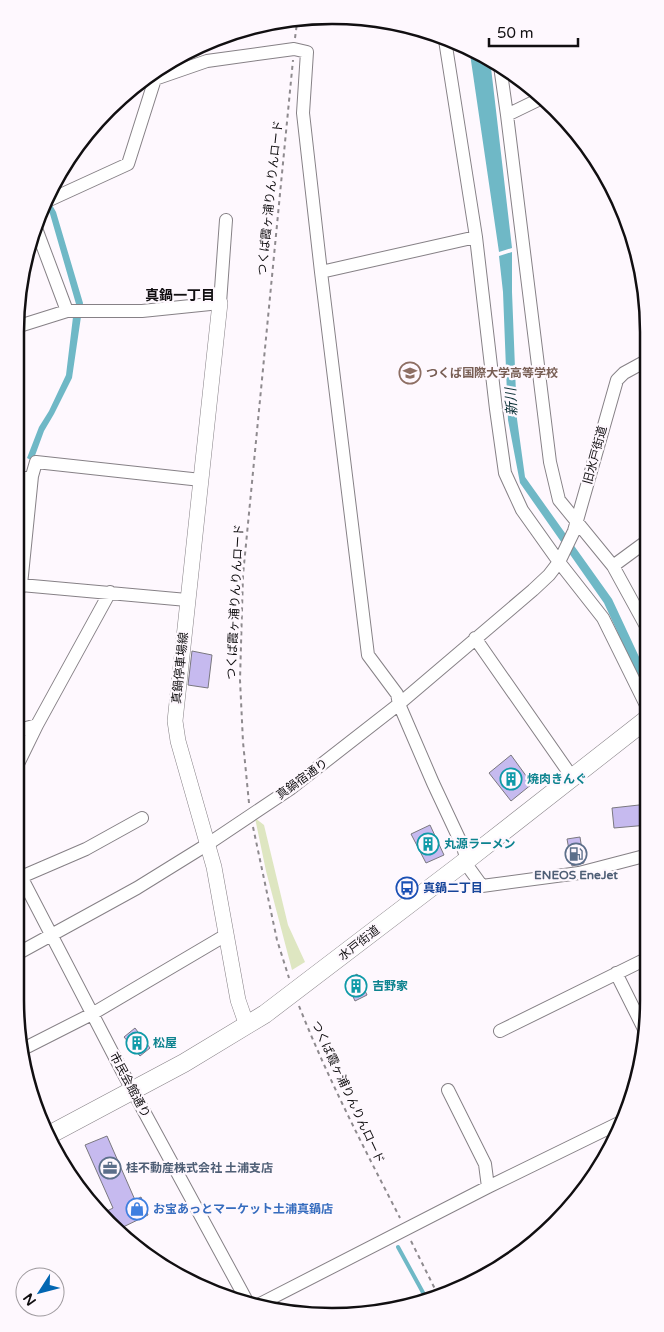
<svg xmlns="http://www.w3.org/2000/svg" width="664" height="1332" font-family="'Varela Round','Noto Sans JP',sans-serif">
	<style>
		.green { fill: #dee6c1 }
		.water { fill: #6fb8c6 }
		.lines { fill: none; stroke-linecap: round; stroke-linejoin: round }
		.stream { stroke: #6fb8c6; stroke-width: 4 }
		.building { fill: #c6baef; stroke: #7a787f }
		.minor-casing { stroke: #868186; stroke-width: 14 }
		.major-casing { stroke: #868186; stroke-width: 16 }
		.highway-casing { stroke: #868186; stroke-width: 19 }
		.path { stroke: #8e8a8e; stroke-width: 2; stroke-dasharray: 4 4; stroke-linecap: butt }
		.minor { stroke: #fff; stroke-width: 12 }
		.major { stroke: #fff; stroke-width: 15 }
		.highway { stroke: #fff; stroke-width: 18 }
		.labels { text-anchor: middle; stroke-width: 4.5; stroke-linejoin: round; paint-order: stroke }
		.street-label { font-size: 12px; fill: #110f11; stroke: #fef8fe }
		.education-label { font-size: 12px; font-weight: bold; fill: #785e54; stroke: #fef8fe; text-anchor: start }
		.culture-label { font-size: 12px; font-weight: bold; fill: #0d838f; stroke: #fef8fe; text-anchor: start }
		.service-label { font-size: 12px; font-weight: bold; fill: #4e5e75; stroke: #fef8fe }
		.transit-label { font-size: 12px; font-weight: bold; fill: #164399; stroke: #fef8fe; text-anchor: start }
		.shop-label { font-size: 12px; font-weight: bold; fill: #366cbe; stroke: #fef8fe; text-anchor: start }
		.neighbourhood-label { font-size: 14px; font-weight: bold; fill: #110f11; stroke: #fef8fe }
		.water-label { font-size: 14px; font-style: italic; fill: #0a2f35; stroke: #fef8fe }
		.rim { fill: none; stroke: #110f11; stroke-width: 2.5 }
	</style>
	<rect width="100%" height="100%" fill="#fef8fe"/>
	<path class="green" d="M255,818L264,825L288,925L305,962L292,970L266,871Z"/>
	<path class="water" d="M469,47L490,59L512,248L499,252Z
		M48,198L56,212L83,303L72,378L54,414L44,431L33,461L27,458L39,427L49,411L66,375L73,317L76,304L50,214L44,205Z
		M512,252V292L517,419L525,477L612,599L647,674V696L604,603L520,483L508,420L503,292L499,256Z"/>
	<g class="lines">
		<path class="stream" d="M398,1247L426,1298"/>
	</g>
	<path class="building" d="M192,651L212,655L208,688L188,685Z
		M511,755L532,784L511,801L489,773Z
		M648,804V825L614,828L612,808Z
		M430,825L444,855L426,863L411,834Z
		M580,837L584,863L572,866L567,839Z
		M357,974L367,995L355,1001L346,981Z
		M135,1028L150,1048L140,1056L124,1037Z
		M107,1136L135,1200L141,1197L148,1215L121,1228L103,1213L113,1208L85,1145Z"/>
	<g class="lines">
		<g class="minor-casing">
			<path id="minor" d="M445,40L476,237L496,409L505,473L522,510L559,562L603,618L647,707
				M500,66L507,115L550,462L559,500L613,566L647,628
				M507,115L544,97
				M45,202L128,164L155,79L207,61L294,49L307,52L303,113L321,272L476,237
				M37,231L67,311
				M321,272L368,655L397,694L399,704L433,783L463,847L469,868L482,886L579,873L648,855
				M16,327L67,311H142L220,303L226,220
				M32,476L36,462L201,480
				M16,481L32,476L21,585
				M613,566L647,541
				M15,599L21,585L187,600
				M475,638L572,777
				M15,731L37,725
				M15,770L37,725L110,592
				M15,865L122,1071L248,1303
				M21,877L86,849L142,818
				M15,955L137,888L208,844L290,789L399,704L533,590L549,575L559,562L574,531L617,380L624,373L646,361
				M616,973L645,1031
				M500,1031L648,958
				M23,1049L92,1014L226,935
				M448,1090L485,1164L488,1187
				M256,1306L488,1187L621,1122"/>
		</g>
		<g class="major-casing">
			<path id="major" d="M220,303L175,721L178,741L214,867L238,1000L247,1026"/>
		</g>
		<g class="highway-casing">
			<path id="highway" d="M49,1135L184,1063L265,1014L467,860L647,719"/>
		</g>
		<path class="path" d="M295,38L297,23
			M249,803L243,742L240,680L243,575L293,60
			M253,827L277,940L289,978
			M299,1006C328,1079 364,1148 400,1218
			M411,1241L438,1295"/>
		<use href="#minor" class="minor"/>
		<use href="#major" class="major"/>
		<use href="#highway" class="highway"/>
	</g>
	<defs>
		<g id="school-ring" transform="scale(1.125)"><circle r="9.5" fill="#fef8fe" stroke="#8d6e63" stroke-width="1.5"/><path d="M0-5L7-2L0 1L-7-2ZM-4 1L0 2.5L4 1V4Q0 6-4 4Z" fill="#8d6e63"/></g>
		<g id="building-ring" transform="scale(1.125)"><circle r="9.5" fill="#fef8fe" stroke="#0f9aa8" stroke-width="1.5"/><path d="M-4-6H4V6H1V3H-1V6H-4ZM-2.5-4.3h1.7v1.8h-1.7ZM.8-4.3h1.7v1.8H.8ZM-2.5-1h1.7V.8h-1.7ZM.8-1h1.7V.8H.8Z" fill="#0f9aa8"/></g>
		<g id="fuel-ring" transform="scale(1.125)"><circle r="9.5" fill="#fef8fe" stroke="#5c6f8a" stroke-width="1.5"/><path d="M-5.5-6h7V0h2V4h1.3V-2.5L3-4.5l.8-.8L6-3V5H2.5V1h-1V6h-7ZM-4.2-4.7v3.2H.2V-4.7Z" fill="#5c6f8a"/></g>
		<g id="bus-ring" transform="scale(1.125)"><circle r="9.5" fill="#fef8fe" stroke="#1a4fb4" stroke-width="1.5"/><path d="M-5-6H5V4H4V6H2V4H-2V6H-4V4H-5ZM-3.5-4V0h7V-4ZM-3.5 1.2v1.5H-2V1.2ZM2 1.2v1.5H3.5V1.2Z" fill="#1a4fb4"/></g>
		<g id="office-ring" transform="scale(1.125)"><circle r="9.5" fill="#fef8fe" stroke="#5c6f8a" stroke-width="1.5"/><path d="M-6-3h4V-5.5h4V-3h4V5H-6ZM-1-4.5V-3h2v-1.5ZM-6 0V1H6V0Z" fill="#5c6f8a"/></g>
		<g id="shop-ring" transform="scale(1.125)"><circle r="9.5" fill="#fef8fe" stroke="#3f7fe0" stroke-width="1.5"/><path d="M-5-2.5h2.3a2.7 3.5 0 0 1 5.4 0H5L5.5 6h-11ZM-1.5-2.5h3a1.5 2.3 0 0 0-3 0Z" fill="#3f7fe0"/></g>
	</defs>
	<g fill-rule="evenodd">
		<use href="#school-ring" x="410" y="373"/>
		<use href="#building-ring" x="511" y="779"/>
		<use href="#building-ring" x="428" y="844"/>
		<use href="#fuel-ring" x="576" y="854"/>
		<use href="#bus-ring" x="407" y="888"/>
		<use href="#building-ring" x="356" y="986"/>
		<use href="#building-ring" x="137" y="1043"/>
		<use href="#office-ring" x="110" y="1168"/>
		<use href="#shop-ring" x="137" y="1209"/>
	</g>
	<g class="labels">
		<g class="street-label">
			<text transform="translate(270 198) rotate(-84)" y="4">つくば霞ヶ浦りんりんロード</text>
			<text transform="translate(595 455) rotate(-75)" y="4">旧水戸街道</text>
			<text transform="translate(235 602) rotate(-87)" y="4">つくば霞ヶ浦りんりんロード</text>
			<text transform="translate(180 668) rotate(-84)" y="4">真鍋停車場線</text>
			<text transform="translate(302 779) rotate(-36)" y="4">真鍋宿通り</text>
			<text transform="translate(359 943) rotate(-38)" y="4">水戸街道</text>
			<text transform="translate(130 1085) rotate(62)" y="4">市民会館通り</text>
			<text transform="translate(348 1092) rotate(65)" y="4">つくば霞ヶ浦りんりんロード</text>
		</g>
		<g class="education-label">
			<text x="426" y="377">つくば国際大学高等学校</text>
		</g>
		<g class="culture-label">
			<text x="527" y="783">焼肉きんぐ</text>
			<text x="444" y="848">丸源ラーメン</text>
			<text x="372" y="990">吉野家</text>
			<text x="153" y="1047">松屋</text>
		</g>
		<g class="service-label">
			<text x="576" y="879">ENEOS EneJet</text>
			<text x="126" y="1172" text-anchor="start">桂不動産株式会社 土浦支店</text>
		</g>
		<g class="transit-label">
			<text x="423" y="892">真鍋二丁目</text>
		</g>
		<g class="shop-label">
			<text x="153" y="1213">お宝あっとマーケット土浦真鍋店</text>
		</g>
		<g class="neighbourhood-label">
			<text x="180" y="300">真鍋一丁目</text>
		</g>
		<g class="water-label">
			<text transform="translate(511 402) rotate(-93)" y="5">新川</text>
		</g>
	</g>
	<path d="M0 0H664V1332H0ZM332 24H332A308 308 0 0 1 640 332V1000A308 308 0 0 1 332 1308H332A308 308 0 0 1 24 1000V332A308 308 0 0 1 332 24Z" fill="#fef8fe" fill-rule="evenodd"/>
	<path class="rim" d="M332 24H332A308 308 0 0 1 640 332V1000A308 308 0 0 1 332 1308H332A308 308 0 0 1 24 1000V332A308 308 0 0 1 332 24Z"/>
	<g transform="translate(40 1292) rotate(234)"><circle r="24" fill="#fef8fe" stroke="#9f9b9f"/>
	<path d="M0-4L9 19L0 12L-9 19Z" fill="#0266b2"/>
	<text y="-8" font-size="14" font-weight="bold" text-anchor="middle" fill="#110f11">N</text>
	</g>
	<path d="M489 38v8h89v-8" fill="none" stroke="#110f11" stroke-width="2.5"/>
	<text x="497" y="38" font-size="15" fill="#110f11" stroke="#fef8fe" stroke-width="4" paint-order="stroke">50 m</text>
</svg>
